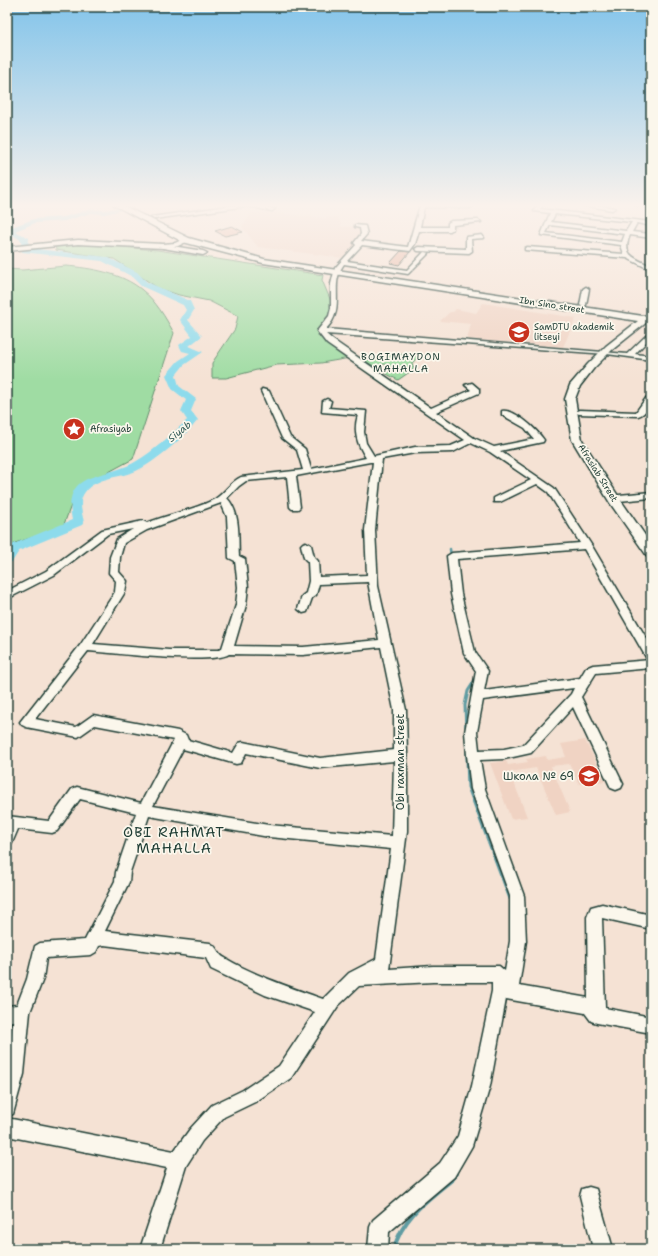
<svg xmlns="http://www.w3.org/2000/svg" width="658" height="1256" font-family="'Shantell Sans',sans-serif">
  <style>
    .built { fill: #f0d3c3 }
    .green { fill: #9fdca3; stroke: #5f8c6c }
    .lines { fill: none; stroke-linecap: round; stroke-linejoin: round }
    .stream-far2 { stroke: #619ca2; stroke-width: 2.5 }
    .stream-far1 { stroke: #619ca2; stroke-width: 3 }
    .stream { stroke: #619ca2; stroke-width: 4 }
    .river { fill: #8ddbec; fill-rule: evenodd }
    .building { fill: #e6b09c; stroke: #1f3d34 }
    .minor-casing { stroke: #1f3d34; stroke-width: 3 }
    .major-casing { stroke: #1f3d34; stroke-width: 3 }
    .minor { fill: #fbf7ec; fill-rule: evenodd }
    .major { fill: #fbf7ec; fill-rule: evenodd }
    .labels { text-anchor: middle; stroke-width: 3.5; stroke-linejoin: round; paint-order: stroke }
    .far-street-label { font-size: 9px; fill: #1f3d34; stroke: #fbf7ec }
    .far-poi-label { font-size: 9px; fill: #1f3d34; stroke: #fbf7ec; text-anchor: start }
    .far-neighbourhood-label { font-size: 10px; letter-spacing: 1px; fill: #1f3d34; stroke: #fbf7ec }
    .far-water-label { font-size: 10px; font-style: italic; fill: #355d59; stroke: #fbf7ec }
    .street-label { font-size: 11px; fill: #1f3d34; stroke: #fbf7ec }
    .poi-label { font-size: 11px; fill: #1f3d34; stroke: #fbf7ec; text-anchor: end }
    .near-neighbourhood-label { font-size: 14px; letter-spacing: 1px; fill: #1f3d34; stroke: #fbf7ec }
  </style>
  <rect width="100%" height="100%" fill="#f5e2d4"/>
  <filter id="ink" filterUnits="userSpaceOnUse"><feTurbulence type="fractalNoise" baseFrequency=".025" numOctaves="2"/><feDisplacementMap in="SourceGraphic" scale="8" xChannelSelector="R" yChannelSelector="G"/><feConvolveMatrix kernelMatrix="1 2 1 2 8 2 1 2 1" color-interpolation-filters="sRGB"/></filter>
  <g filter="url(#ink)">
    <path class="built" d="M253,211L325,218L338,217L342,227L362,226L364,235L343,258L258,247L242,227Z
      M483,303L576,318L563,347L467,339L471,324L440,321L450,312H453L456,309L476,313Z
      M585,740L605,781L579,784L569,764L551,766L570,812L556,815L536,768L510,772L527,817L511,819L490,763L506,761L508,765L528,762L526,759L546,756L547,760L566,757L561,744Z"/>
    <path class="green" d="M83,244L157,250L323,275L322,280L335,311L322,327L318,336L350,358L321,363L276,365L226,378H212V363L235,329L238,316L209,301L179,295L158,288L114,259L56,250L55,246Z
      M66,266C91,268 122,273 142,290C156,301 165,317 174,333L133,459L77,489L63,527L15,543L7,551V269L22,270Z
      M392,354L421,355L412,363L414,369L398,380L385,373L393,369L385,364L375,367L364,360Z"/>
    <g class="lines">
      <path class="stream-far2" d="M450,549L451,557"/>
      <path class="stream-far1" d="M475,680L468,691L465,705L468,787L510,899"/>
      <path class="stream" d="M394,1249C402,1217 429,1199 453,1179L456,1174"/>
      <path class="river" d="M131,205H143L105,214L91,213L65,221L35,223L15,231L29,238L28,248L107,257L137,272L147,282L190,301L194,310L188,320L202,336L189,346L203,352L184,365L176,375L179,386L196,399L191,411L198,420C186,436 154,463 136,471C120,478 96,477 85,492C78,500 82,513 84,522L82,525L19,551L12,562L7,563V550L11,545L72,520C62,469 104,480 135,462C154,451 171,435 187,420L181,411L186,400L172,389L166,375L178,361L190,353L182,351L179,345L192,336L180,320L186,310L183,305L141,286L131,276L102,261L22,252L21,240L7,232L9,228L34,219L64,217L91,209L105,210Z"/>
    </g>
    <path class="building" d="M232,226L243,232L225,236L215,231Z
      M401,251L410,252L399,265L390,263Z"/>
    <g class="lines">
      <g class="minor-casing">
        <path id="minor" d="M235,205H256L275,209L272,211L247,206L154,219L151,217Z
          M420,205L473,206L470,208L424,207L420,227H448V223L451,221L478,220L481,222L453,225V229L450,231H419L415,244L410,251L362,245L347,261L407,270L424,252L429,253L408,274L344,264C328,285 347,309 326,329L627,354L651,331V337L635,354L651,356V360L607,354L326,334L333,340L431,408L471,390L465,385L472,383L479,389V393L436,412L474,438L494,447L534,439L525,428L502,415V411C515,409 537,430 544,440L543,442L500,451L554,488L592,546L651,646V668L596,673L581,697L623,784L621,788L616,790L611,788L573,707L531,753L504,759L480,760L485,789L524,896L526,941L519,986L588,998L587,917L591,907L602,904L651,915V929L602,918L605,1008L651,1017V1033L597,1023L591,1021L585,1013L506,999L490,1086L472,1146L454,1177L389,1232L388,1249H368L370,1227L373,1220L440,1163L458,1136L472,1086L492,991V982H433L359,986L338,1006L291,1078L255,1102L224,1117L202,1141L186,1166L160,1249H140L167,1168L7,1136V1118L174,1151L190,1129L212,1105L243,1090L279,1066L315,1012L265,995L211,969L206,958L104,945L99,946L96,952L91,955L46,958L43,979L30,1012L24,1074L13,1114L7,1117V1069L13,1021L7,1022V1006L17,1005L27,979L35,946L40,943L85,940L115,881L116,872L136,813L80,799L57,831L52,833L18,829L12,843L7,845V816L49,821L72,789L77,787L141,803L174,740L95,725L78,737L26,727L22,725L20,722L81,644L115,592L116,581L109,573L110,557L117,539L133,529L108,534L54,575L7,599V591L46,571L102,530L143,521L147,523C169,514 194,510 215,499C225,493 230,482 241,477L303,470L297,450L282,438L261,391L262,389L269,391L290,437L305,449L311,469L366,458C357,444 353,431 358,415L322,412L323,401L327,399L331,401L329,408L366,411L364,432L366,443L374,456L415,447L451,446L465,440L327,344L317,331L329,316L331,308V284L335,268L356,245L354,243L361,234L360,228L355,227V225L365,226L367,234L361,241L408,247ZM471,443L490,452L531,480L494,498V502H500L537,484L548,492L580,543L452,553L447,556L451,594L464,653L476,671L465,732L467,755L471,789L510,896V941L505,971L499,966H433L389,969L407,831V755L406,710L378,586L375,530L382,459L415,453L453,452ZM370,462H373L365,530L367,575L319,577L318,561L314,557L311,545L306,542L303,543L301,545L304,558L308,562L309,581L306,593L302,596L298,609L303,613L307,612L312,598L316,595L319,584L368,582L379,640L303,647L234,646L246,605L248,587L245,559L239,556C238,537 241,513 227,498L239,486L246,481L287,477L290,507L292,509H298L300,507L296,476ZM221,503L227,517L229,558L235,561L238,587L236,605L222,648L219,650H169L93,644L125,592L127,581L119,572L120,557L124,543L147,530ZM584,549L647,659L650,660L593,665L586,668L580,678L484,691L488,671L475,652L461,594L457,559ZM381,647L394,710V750L320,758L243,742L239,743L233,753L188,740L186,735L178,731L93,715L76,727L35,719L88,651C113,653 212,665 229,654L303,655ZM574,688L571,694L523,745L504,749L479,750L477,732L483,700ZM183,749L236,764L241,763L246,753L320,768L394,761L392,836L269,825L153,806ZM149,816L269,837L391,849L376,959L349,973L323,999C290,987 255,976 225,958C218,955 218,947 210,943L105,931L129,882L130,872Z
          M537,205H543L540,209L651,222V226L637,223L632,232L651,234V238L630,235C621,256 635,258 651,266V270L627,258L525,250V248L527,247L624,254L621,245L541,235L550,213L534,211ZM555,214L632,222L626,231L551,222ZM550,225L625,234L622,242L546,233Z
          M583,205H597L615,208L612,210Z
          M636,205H651V208Z
          M482,235L484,238L471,239L472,251L469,253L418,251L415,249L418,247L466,249V237Z
          M186,238L188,241L178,246L163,248L78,244L7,251V247L78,240L163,244L175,243Z
          M586,287L589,289L586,305L583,307L580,305L583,289Z
          M651,396C651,404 646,414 638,416L579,414L575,412L579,410L636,412L646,398Z
          M651,492V498L619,501L614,498L619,495Z
          M589,1187L596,1189L598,1196L613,1249H593L580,1196L582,1189Z"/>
      </g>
      <g class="major-casing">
        <path id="major" d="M114,205H122L189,238L264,259L643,316L651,314V323L647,322L612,350L594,368L580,386L575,399L582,440L622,502L651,544V557L647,556L610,503L572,440L565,399L570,385L588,364L606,346L638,321L263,263L183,242Z
          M160,244L203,251L207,253L203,255L163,248L159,246Z"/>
      </g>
      <use href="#minor" class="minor"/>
      <use href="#major" class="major"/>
    </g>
  </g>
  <linearGradient id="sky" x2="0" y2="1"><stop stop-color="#83c4ea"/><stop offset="0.54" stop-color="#faf2ec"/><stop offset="1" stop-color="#faf2ec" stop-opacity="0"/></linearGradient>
  <rect width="658" height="381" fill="url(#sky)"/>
  <defs>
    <g id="university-disc" transform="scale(1.15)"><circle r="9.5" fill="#c8321e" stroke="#fbf7ec"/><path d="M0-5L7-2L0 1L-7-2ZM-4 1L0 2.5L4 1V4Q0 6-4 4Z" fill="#fff"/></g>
    <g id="sight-disc" transform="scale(1.15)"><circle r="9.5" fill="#c8321e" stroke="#fbf7ec"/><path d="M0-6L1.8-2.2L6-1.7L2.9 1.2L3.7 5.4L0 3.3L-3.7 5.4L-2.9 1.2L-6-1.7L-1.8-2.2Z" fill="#fff"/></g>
    <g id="school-disc" transform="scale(1.15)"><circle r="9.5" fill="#c8321e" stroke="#fbf7ec"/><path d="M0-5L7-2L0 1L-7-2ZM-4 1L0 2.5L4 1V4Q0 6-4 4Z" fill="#fff"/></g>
  </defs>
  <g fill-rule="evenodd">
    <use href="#university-disc" x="519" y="332"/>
    <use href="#sight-disc" x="74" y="429"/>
    <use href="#school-disc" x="589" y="776"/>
  </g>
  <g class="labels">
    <g class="far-street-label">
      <text transform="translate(552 305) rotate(9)" y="3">Ibn Sino street</text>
      <text transform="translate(598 473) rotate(58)" y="3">Afrasiab Street</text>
    </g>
    <g class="far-poi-label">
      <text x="534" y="330">SamDTU akademik<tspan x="534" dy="10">litseyi</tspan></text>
      <text x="90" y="432">Afrasiyab</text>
    </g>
    <g class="far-neighbourhood-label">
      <text x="401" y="360">BOGIMAYDON<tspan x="401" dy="12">MAHALLA</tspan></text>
    </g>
    <g class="far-water-label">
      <text transform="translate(179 431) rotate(-39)" y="4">Siyab</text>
    </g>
    <g class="street-label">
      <text transform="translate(400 762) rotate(-90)" y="4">Obi raxman street</text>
    </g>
    <g class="poi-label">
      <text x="574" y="780">Школа № 69</text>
    </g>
    <g class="near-neighbourhood-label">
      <text x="174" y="837">OBI RAHMAT<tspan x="174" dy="16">MAHALLA</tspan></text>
    </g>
  </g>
  <rect width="658" height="1256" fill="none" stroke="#fbf7ec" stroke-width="24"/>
  <rect x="12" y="12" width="634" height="1232" fill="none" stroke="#1f3d34" stroke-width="1.5" filter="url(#ink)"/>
</svg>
